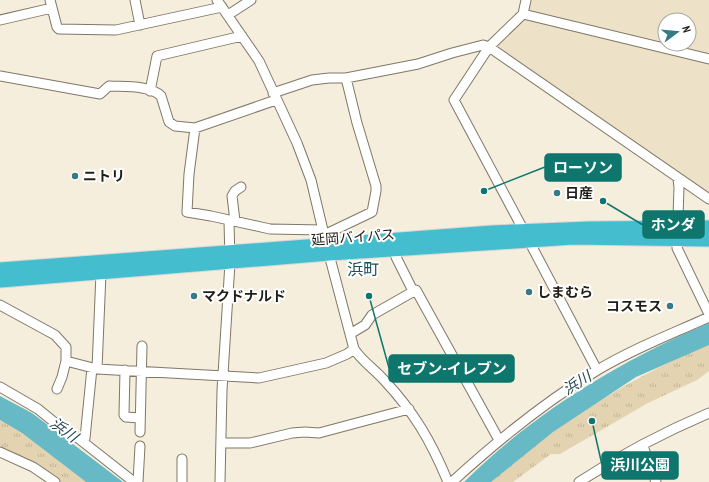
<svg xmlns="http://www.w3.org/2000/svg" width="709" height="482" font-family="'PT Sans Narrow','Noto Sans JP',sans-serif">
  <style>
    .built { fill: #ede1c8; fill-rule: evenodd }
    .park { fill: url(#park-tufts) }
    .water { fill: #68b9c6 }
    .lines { fill: none; stroke-linecap: round; stroke-linejoin: round }
    .minor-casing { stroke: #7f7768; stroke-width: 11 }
    .highway-casing { stroke: #d7d6d5; stroke-width: 15 }
    .minor { stroke: #fff; stroke-width: 9 }
    .highway { stroke: #44bdcf; stroke-width: 13 }
    .poi-dot { fill: #357b86; stroke: #fff; stroke-width: 1.5 }
    .labels { text-anchor: middle; stroke-width: 4; stroke-linejoin: round; paint-order: stroke }
    .poi-label { font-size: 14px; font-weight: bold; fill: #201e17; stroke: #fff; text-anchor: start }
    .street-label { font-size: 14px; fill: #201e17; stroke: #fff }
    .water-label { font-size: 15px; font-style: italic; fill: #22484e; stroke: #fff }
    .quarter-label { font-size: 16px; fill: #165159; stroke: #fff }
    .leader { fill: none; stroke: #0f766e; stroke-width: 1.5 }
    .callout-dot { fill: #0f766e; stroke: #fff; stroke-width: 1.5 }
    .callout { fill: #0f766e; stroke: #0f766e; stroke-width: 1.5 }
    .callout-label { font-size: 15px; text-anchor: middle; font-weight: bold; fill: #fff }
  </style>
  <defs>
    <pattern id="park-tufts" width="24" height="20" patternUnits="userSpaceOnUse"><rect width="24" height="20" fill="#e3d3b0"/><path d="M3 7l-1-3M5 7V3M7 7l1-3M15 17l-1-3M17 17v-4M19 17l1-3" fill="none" stroke="#c2b597"/></pattern>
  </defs>
  <rect width="100%" height="100%" fill="#f6eedc"/>
  <path class="built" d="M529,0H709V48L707,56L526,13ZM665,20H689V44H665Z
    M524,17L709,62V198L494,47Z"/>
  <path class="park" d="M709,344V371L697,380L648,403L560,454H551L513,482H491C501,472 512,463 523,455C579,409 643,373 709,344Z
    M0,420L22,433L86,482H61L48,473L0,448Z"/>
  <path class="water" d="M709,323V345L636,377L553,432L491,482H464C535,412 618,362 709,323Z
    M0,396L32,413L123,482H86L22,433L0,420Z"/>
  <g class="lines">
    <g class="minor-casing">
      <path id="minor" d="M50,0L57,27L59,29L116,30L222,7
        M135,0L140,25
        M217,0L259,61L297,143L311,180L326,243L354,349C362,361 374,369 384,380C414,412 431,441 448,482
        M523,14L709,59
        M228,15L251,0
        M0,20L52,8
        M0,76L100,94L109,86C124,87 150,85 161,96L169,122L175,126L195,128L276,100
        M150,91L157,56L242,36
        M273,93L312,80L329,78H346L418,64L452,53L483,45L489,47L523,14L526,0
        M195,128L189,174L187,212L211,216L270,229L323,230
        M678,179L679,187L677,248L709,314
        M235,221L232,196L235,191L241,187
        M524,231L454,100L489,47L709,199
        M324,235L372,212L376,191V186L357,123L346,78
        M529,241L597,370
        M395,249L396,257L413,291
        M0,305L55,335L66,347V361L97,369L259,378L326,363L347,354L354,349
        M350,334L365,325L372,315L416,290L499,440
        M97,369L101,273
        M125,370L124,415L126,417L140,418
        M0,387L38,409L59,426L64,427L134,482
        M57,389L62,377L66,361
        M140,432L142,346
        M83,441L85,438L92,368
        M221,443H250L292,433L305,432L319,433L409,409
        M643,446L656,482
        M0,452L33,467L55,482
        M138,482L140,446
        M182,482V459
        M220,482L222,390L230,263L229,220
        M452,482C498,440 543,403 596,371C632,349 672,334 709,317
        M579,482C619,456 664,432 709,413"/>
    </g>
    <g class="highway-casing">
      <path id="highway" d="M0,269L492,232L590,228L709,227
        M0,281L329,254L529,241L573,238L709,240"/>
    </g>
    <use href="#minor" class="minor"/>
    <use href="#highway" class="highway"/>
  </g>
  <g class="poi-dot">
    <circle cx="75" cy="176" r="4"/>
    <circle cx="557" cy="193" r="4"/>
    <circle cx="529" cy="292" r="4"/>
    <circle cx="194" cy="296" r="4"/>
    <circle cx="670" cy="306" r="4"/>
  </g>
  <g class="labels">
    <g class="poi-label">
      <text x="83" y="181">ニトリ</text>
      <text x="565" y="198">日産</text>
      <text x="537" y="297">しまむら</text>
      <text x="202" y="301">マクドナルド</text>
      <text x="662" y="311" text-anchor="end">コスモス</text>
    </g>
    <g class="street-label">
      <text transform="translate(353 237) rotate(-4)" y="5">延岡バイパス</text>
    </g>
    <g class="water-label">
      <text transform="translate(577 383) rotate(-32)" y="5">浜川</text>
      <text transform="translate(64 430) rotate(36)" y="5">浜川</text>
    </g>
    <g class="quarter-label">
      <text x="363" y="275">浜町</text>
    </g>
  </g>
  <path class="leader" d="M484 191L545 167M603 201L643 225M369 296L389 368M592 421L602 465"/>
  <g class="callout-dot">
    <circle cx="484" cy="191" r="4"/>
    <circle cx="603" cy="201" r="4"/>
    <circle cx="369" cy="296" r="4"/>
    <circle cx="592" cy="421" r="4"/>
  </g>
  <g class="callout">
    <rect x="545" y="154" width="76" height="27" rx="4"/>
    <rect x="643" y="211" width="61" height="27" rx="4"/>
    <rect x="389" y="355" width="125" height="27" rx="4"/>
    <rect x="602" y="452" width="76" height="27" rx="4"/>
  </g>
  <g class="callout-label">
    <text x="583" y="173">ローソン</text>
    <text x="673" y="230">ホンダ</text>
    <text x="452" y="374">セブン-イレブン</text>
    <text x="640" y="470">浜川公園</text>
  </g>
  <g transform="translate(677 32) rotate(74)"><circle r="19" fill="#ffffff" stroke="#a6a5a2"/>
  <path d="M0-3L7 15L0 10L-7 15Z" fill="#357b86"/>
  <text y="-6" font-size="11" font-weight="bold" text-anchor="middle" fill="#201e17">N</text>
  </g>
</svg>
